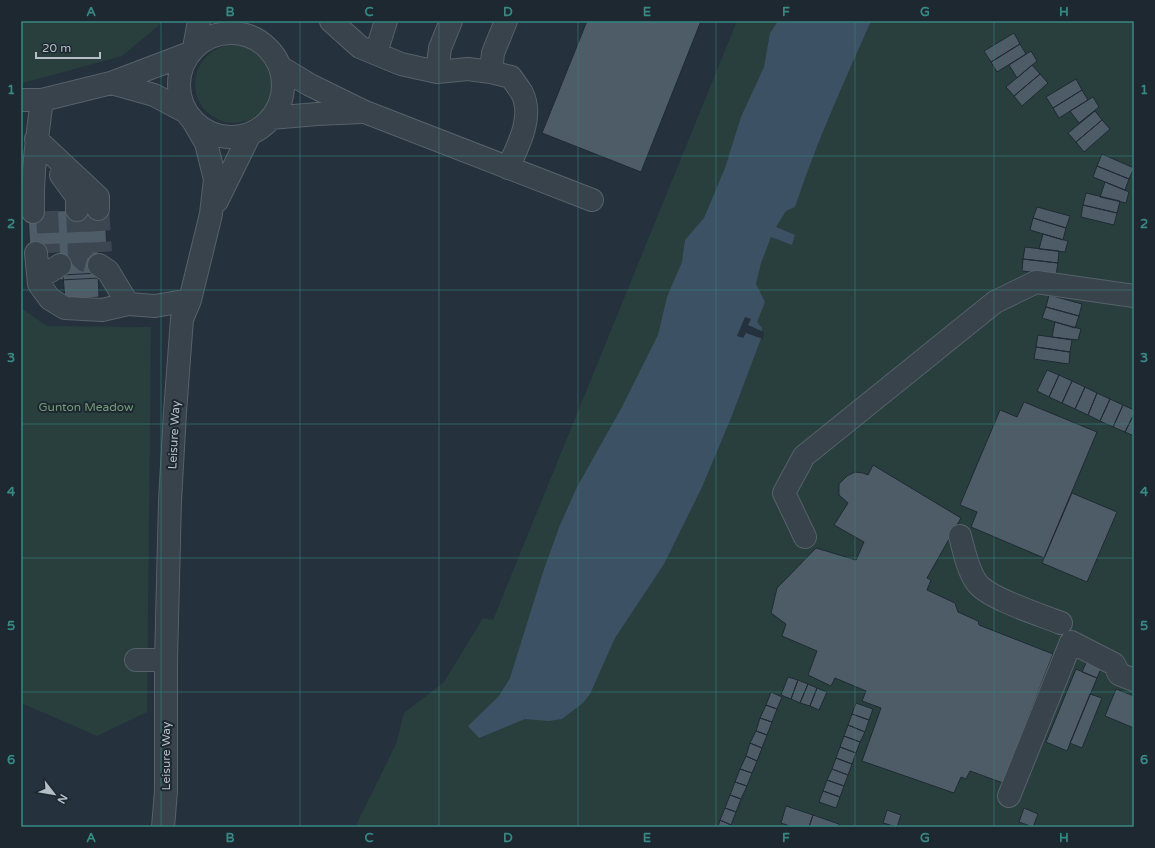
<svg xmlns="http://www.w3.org/2000/svg" width="1155" height="848" font-family="'Varela Round',sans-serif">
  <style>
    .green { fill: #283f3e }
    .water { fill: #3c5164 }
    .pier { fill: #25313c }
    .building { fill: #4e5c67; stroke: #202a33 }
    .lines { fill: none; stroke-linecap: round; stroke-linejoin: round }
    .minor-tunnel { stroke: #3b4651; stroke-width: 22; stroke-dasharray: 22 11; stroke-linecap: butt }
    .minor-casing { stroke: #57616a; stroke-width: 24 }
    .minor { stroke: #39434c; stroke-width: 22 }
    .grid { fill: none; stroke: #388884; stroke-width: 1; stroke-opacity: 0.55 }
    .labels { text-anchor: middle; stroke-width: 4; stroke-linejoin: round; paint-order: stroke }
    .park-label { font-size: 12px; fill: #759b79; stroke: #1e2831 }
    .street-label { font-size: 12px; fill: #b5bec7; stroke: #1e2831 }
    .neatline { fill: none; stroke: #388884; stroke-width: 1.5 }
    .grid-label { font-size: 13px; text-anchor: middle; font-weight: bold; fill: #388884 }
  </style>
  <rect width="100%" height="100%" fill="#25313c"/>
  <path class="green" d="M21,21H164L122,56L23,83L21,136Z
    M737,21H1134V827H357V823L396,744L404,713L444,682L483,618L493,620Z
    M195 84a39 39 0 1 1 78 0a39 39 0 1 1-78 0Z
    M21,308L47,326L151,327L147,712L97,736L21,703Z"/>
  <path class="water" d="M778,21H871C844,82 816,143 795,207L786,211L776,227L795,235L792,245L771,237L761,263L756,284L765,302L757,322L762,328V336L731,418L702,487L664,564L615,638L590,694L583,703L562,719L549,721L525,719L479,738L468,726L499,696L510,678L544,569L560,525L577,487L622,407L658,335L667,297L682,262L685,240L704,218L725,168L741,117L764,67L770,33Z"/>
  <path class="pier" d="M745,317L751,319L748,325L764,332L763,339L746,333L743,338L737,336Z"/>
  <path class="building" d="M587,21H701L641,172L542,133Z
    M1014,33L1020,44L991,62L984,51Z
    M1020,44L1026,54L997,72L991,62Z
    M1031,51L1037,61L1017,78L1009,65Z
    M1032,65L1040,74L1014,96L1006,87Z
    M1040,74L1048,83L1022,106L1014,96Z
    M1076,79L1082,90L1053,108L1046,97Z
    M1082,90L1088,100L1059,118L1053,108Z
    M1093,97L1099,107L1079,123L1070,111Z
    M1095,111L1102,120L1076,142L1068,133Z
    M1102,120L1110,129L1084,152L1076,142Z
    M1102,154L1134,168L1129,179L1097,166Z
    M1097,166L1129,179L1125,190L1093,177Z
    M1105,182L1129,192L1126,203L1100,197Z
    M1086,193L1120,201L1117,213L1083,205Z
    M1083,205L1117,213L1114,225L1081,217Z
    M1037,207L1070,216L1066,228L1033,218Z
    M105,209L107,252H98L100,278L60,280L59,252L30,254L28,212Z
    M1033,218L1066,228L1063,240L1030,230Z
    M1043,234L1068,241L1065,252L1039,249Z
    M1025,247L1059,251L1058,263L1023,259Z
    M1023,259L1058,263L1056,275L1022,271Z
    M98,273L99,297L65,300L63,275Z
    M1049,295L1082,304L1079,316L1046,307Z
    M1046,307L1079,316L1075,328L1042,318Z
    M1055,322L1081,329L1078,340L1052,337Z
    M1038,335L1072,340L1070,352L1036,347Z
    M1036,347L1070,352L1069,364L1034,359Z
    M1047,370L1059,375L1049,397L1037,391Z
    M1059,375L1072,381L1062,403L1049,397Z
    M1072,381L1085,387L1075,409L1062,403Z
    M1085,387L1097,393L1088,415L1075,409Z
    M1097,393L1110,399L1100,421L1088,415Z
    M1110,399L1123,405L1113,427L1100,421Z
    M1024,402L1097,432L1044,558L971,527L977,512L960,505L1000,410L1017,417Z
    M1123,405L1134,410V414L1125,432L1113,427Z
    M1134,414V436L1125,432Z
    M873,465L961,518L927,578L931,580L927,590L955,603L958,612L978,621L979,625L1053,654L1003,783L970,771L966,779L961,777L954,793L862,761L881,708L862,701L866,691L835,678L831,686L808,675L817,651L782,636L786,624L771,613L777,588L816,548L856,560L864,542L834,525L848,503L839,495V484L847,476L855,472L863,473L868,475Z
    M1072,493L1117,512L1087,582L1042,563Z
    M1088,658L1103,664L1097,678L1082,672Z
    M1076,669L1097,678L1067,751L1046,742Z
    M788,677L798,680L791,699L781,695Z
    M798,680L808,684L800,703L791,699Z
    M808,684L817,688L810,706L800,703Z
    M817,688L827,692L819,710L810,706Z
    M1116,689L1134,696V728L1105,716Z
    M771,692L782,697L777,709L766,705Z
    M1090,694L1102,698L1082,748L1070,743Z
    M856,703L873,709L869,720L852,714Z
    M766,705L777,709L772,722L760,718Z
    M852,714L869,720L865,732L848,725Z
    M760,718L772,722L767,735L756,731Z
    M848,725L865,732L860,742L844,736Z
    M756,731L767,735L762,748L750,743Z
    M844,736L860,742L856,753L840,747Z
    M750,743L762,748L757,761L746,756Z
    M840,747L856,753L852,764L836,758Z
    M746,756L757,761L752,773L740,769Z
    M836,758L852,764L848,775L832,769Z
    M740,769L752,773L747,786L735,782Z
    M832,769L848,775L844,786L827,780Z
    M827,780L844,786L840,797L823,791Z
    M735,782L747,786L741,799L730,795Z
    M823,791L840,797L836,808L819,802Z
    M730,795L741,799L736,812L725,808Z
    M786,806L813,815L809,827H793L781,823Z
    M725,808L736,812L731,825L720,820Z
    M1024,808L1038,814L1033,827L1019,822Z
    M887,810L901,815L897,827L883,823Z
    M813,815L839,824L838,827H809Z
    M720,820L731,825V827H718Z"/>
  <g class="lines">
    <path class="minor-tunnel" d="M98,209L101,252
      M77,210L79,255L85,261L99,265
      M47,211L49,253"/>
    <g class="minor-casing">
      <path id="minor" d="M331,21L360,47L401,64L437,72L468,69L491,72L511,77C515,83 519,88 522,93C534,117 518,146 508,168
        M179 85a52 52 0 1 1 104 0a52 52 0 1 1-104 0Z
        M194,48L199,21
        M376,53L386,21
        M280,67L310,85L365,112L592,200
        M437,72L440,48L451,21
        M491,72L493,53L506,21
        M111,83L154,95L186,112
        M21,100H42L111,83L190,53
        M271,118L317,114L362,112
        M36,139L98,197V209
        M61,175L77,197V210
        M217,201L250,134
        M33,212C32,175 37,137 42,100
        M36,253L39,284L50,299L65,308L102,310L128,304L155,306L190,300
        M99,265L108,271L128,304
        M49,272L60,265
        M960,536C964,551 968,571 977,583C989,599 1041,615 1061,623
        M805,537L784,493L804,456L995,302L1036,282L1134,296
        M136,660H166
        M1009,796L1071,642L1114,664L1119,674L1134,680
        M163,827L166,791V660L170,501L175,412L182,319L190,300L211,214L215,179L206,143L192,119"/>
    </g>
    <use href="#minor" class="minor"/>
  </g>
  <path class="grid" d="M161,21V827M300,21V827M439,21V827M578,21V827M716,21V827M855,21V827M994,21V827M21,156H1134M21,290H1134M21,424H1134M21,558H1134M21,692H1134"/>
  <g class="labels">
    <g class="park-label">
      <text x="86" y="411">Gunton Meadow</text>
    </g>
    <g class="street-label">
      <text transform="translate(174 435) rotate(-87)" y="4">Leisure Way</text>
      <text transform="translate(166 756) rotate(-90)" y="4">Leisure Way</text>
    </g>
  </g>
  <rect width="1155" height="848" fill="none" stroke="#1e2831" stroke-width="44"/>
  <g transform="translate(54 794) rotate(121)" stroke="#1e2831" stroke-width="3" paint-order="stroke">
  <path d="M0-3L7 15L0 10L-7 15Z" fill="#b5bec7"/>
  <text y="-6" font-size="11" font-weight="bold" text-anchor="middle" fill="#b5bec7">N</text>
  </g>
  <path d="M36 52v6h64v-6" fill="none" stroke="#b5bec7" stroke-width="2"/>
  <text x="42" y="52" font-size="12" fill="#b5bec7" stroke="#1e2831" stroke-width="3" paint-order="stroke">20 m</text>
  <rect x="22" y="22" width="1111" height="804" class="neatline"/>
  <g class="grid-label">
    <text x="91" y="16">A</text>
    <text x="230" y="16">B</text>
    <text x="369" y="16">C</text>
    <text x="508" y="16">D</text>
    <text x="647" y="16">E</text>
    <text x="786" y="16">F</text>
    <text x="925" y="16">G</text>
    <text x="1064" y="16">H</text>
    <text x="11" y="94">1</text>
    <text x="1144" y="94">1</text>
    <text x="11" y="228">2</text>
    <text x="1144" y="228">2</text>
    <text x="11" y="362">3</text>
    <text x="1144" y="362">3</text>
    <text x="11" y="496">4</text>
    <text x="1144" y="496">4</text>
    <text x="11" y="630">5</text>
    <text x="1144" y="630">5</text>
    <text x="11" y="764">6</text>
    <text x="1144" y="764">6</text>
    <text x="91" y="842">A</text>
    <text x="230" y="842">B</text>
    <text x="369" y="842">C</text>
    <text x="508" y="842">D</text>
    <text x="647" y="842">E</text>
    <text x="786" y="842">F</text>
    <text x="925" y="842">G</text>
    <text x="1064" y="842">H</text>
  </g>
</svg>
